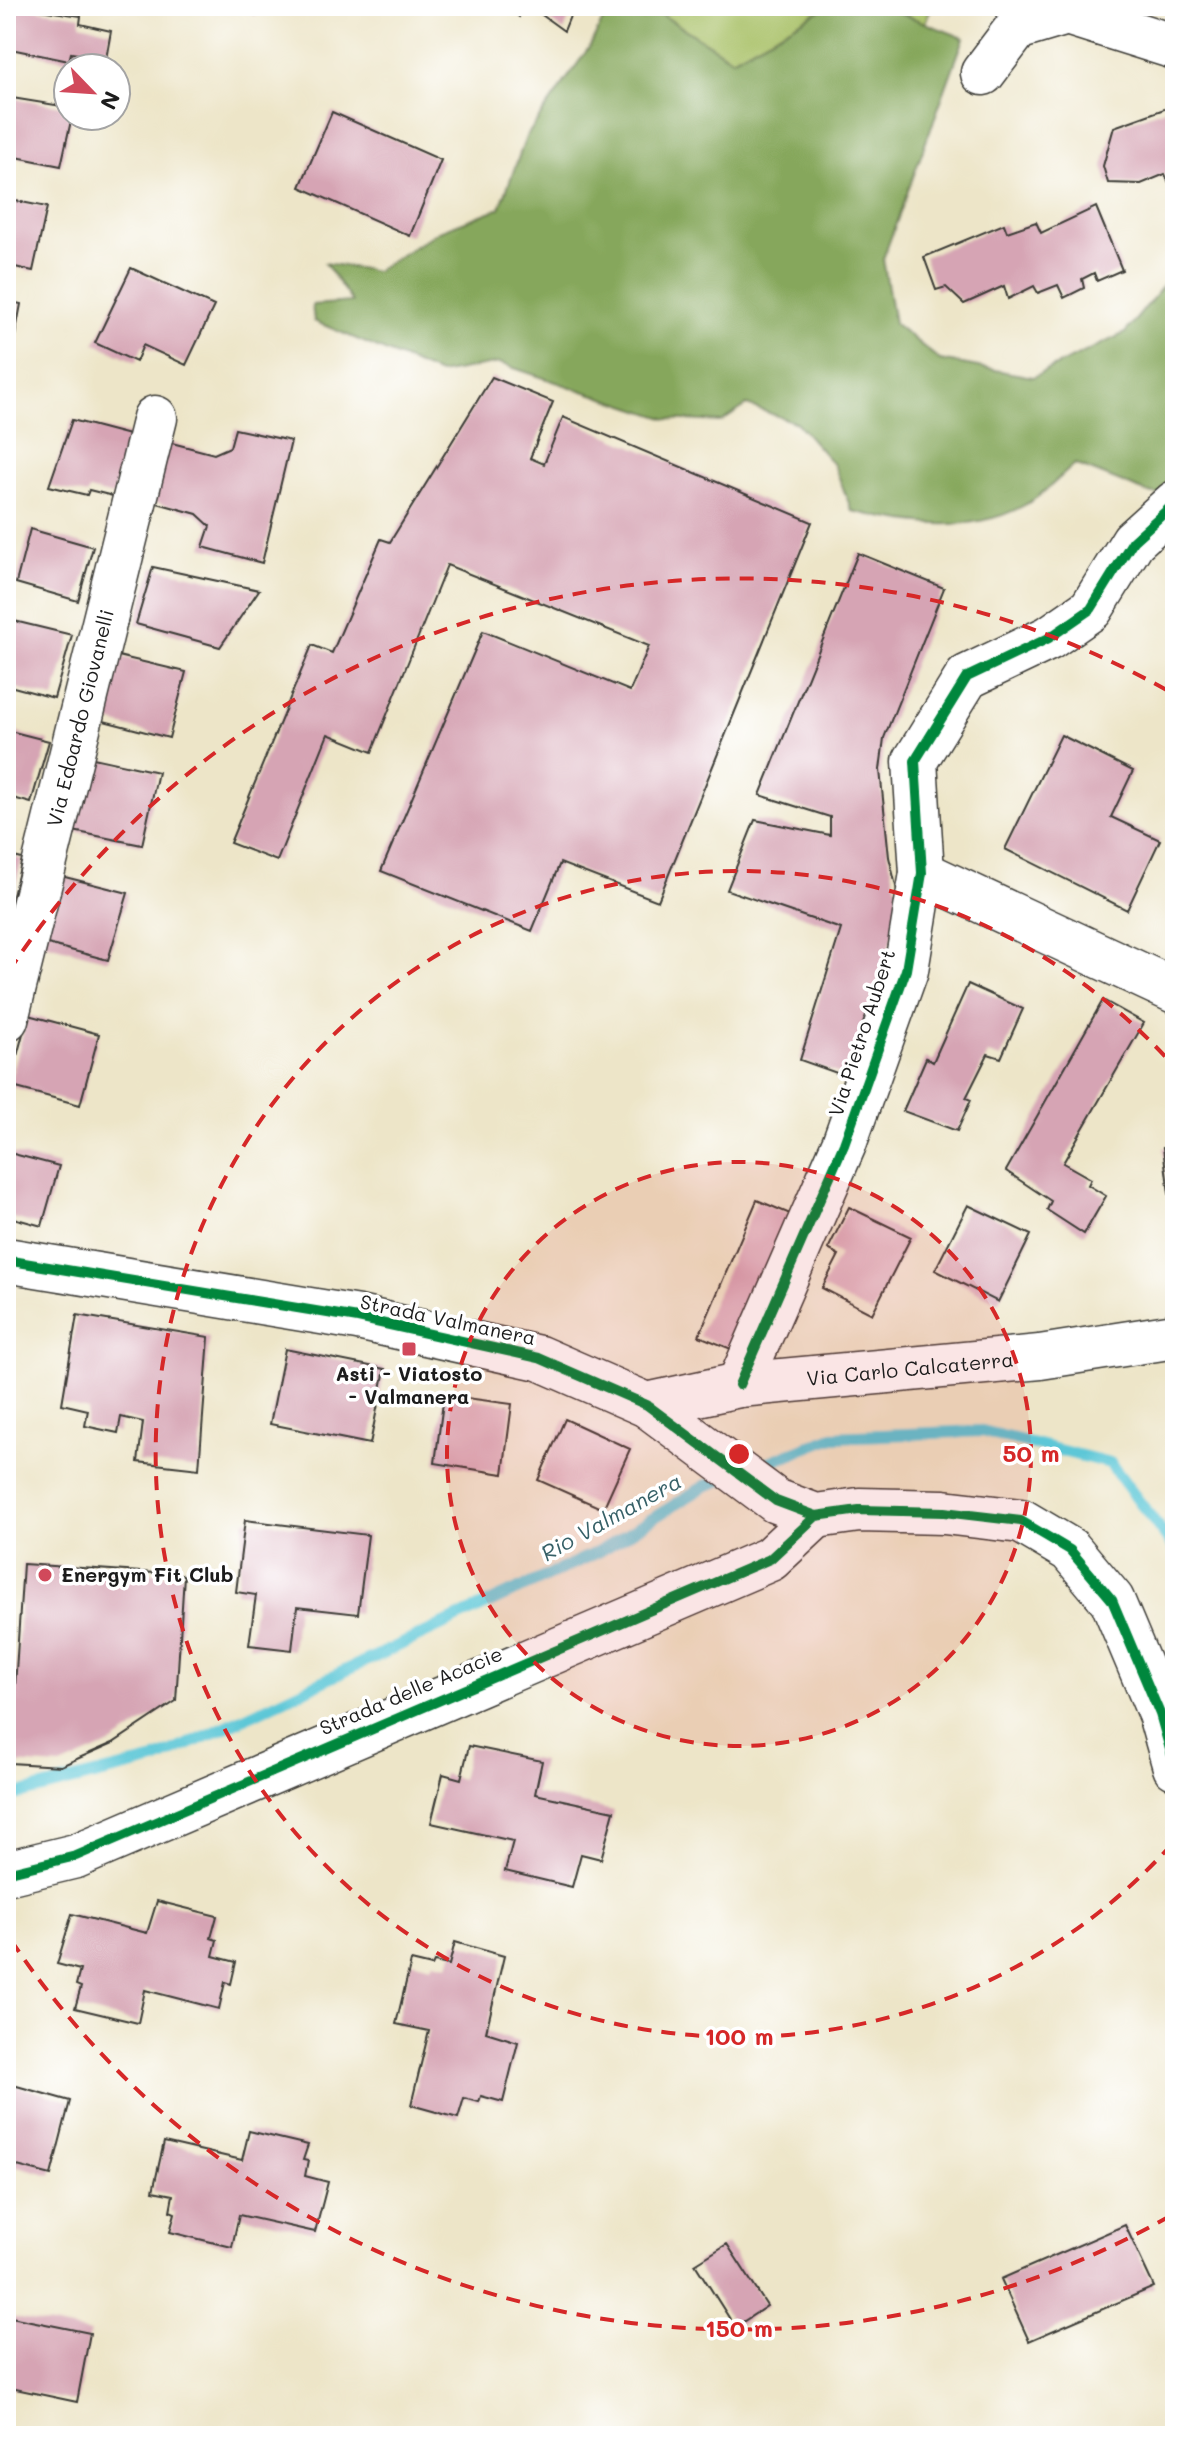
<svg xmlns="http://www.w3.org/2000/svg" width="1181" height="2442" font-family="Mali,sans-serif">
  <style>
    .green { fill: #a9c167; stroke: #626e42; stroke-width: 2 }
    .forest { fill: #86a75c; stroke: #51623c; stroke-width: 2 }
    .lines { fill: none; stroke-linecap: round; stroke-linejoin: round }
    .stream { stroke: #5dc7d7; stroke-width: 12 }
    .building { fill: #d6a4b4 }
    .street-casing { stroke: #3b3a36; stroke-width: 47 }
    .street { stroke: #fff; stroke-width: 44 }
    .cycleway-casing { stroke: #fff; stroke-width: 15 }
    .cycleway { stroke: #00873e; stroke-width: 10 }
    .ring { fill: none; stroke: #d62828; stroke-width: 4; stroke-dasharray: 14 10 }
    .poi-dot { fill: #d1495b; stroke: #fff; stroke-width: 3 }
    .labels { text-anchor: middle; stroke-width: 7; stroke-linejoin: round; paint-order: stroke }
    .street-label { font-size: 20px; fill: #1c1c1c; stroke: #fff }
    .poi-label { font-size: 20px; font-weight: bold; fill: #1c1c1c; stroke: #fff }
    .water-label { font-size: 22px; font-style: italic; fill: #366067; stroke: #fff }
    .centre { fill: #d62828; stroke: #fff; stroke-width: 4 }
    .ring-label { font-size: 24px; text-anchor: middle; font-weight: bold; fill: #d62828; stroke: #fff; stroke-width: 7; stroke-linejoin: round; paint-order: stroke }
  </style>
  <rect width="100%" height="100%" fill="#fff"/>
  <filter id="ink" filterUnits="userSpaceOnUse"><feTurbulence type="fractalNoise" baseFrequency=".0125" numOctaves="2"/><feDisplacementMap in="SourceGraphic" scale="16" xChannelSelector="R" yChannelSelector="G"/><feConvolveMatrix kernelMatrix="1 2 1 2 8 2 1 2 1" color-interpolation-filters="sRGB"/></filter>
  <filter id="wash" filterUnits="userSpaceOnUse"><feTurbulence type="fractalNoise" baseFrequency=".006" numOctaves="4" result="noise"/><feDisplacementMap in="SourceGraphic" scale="32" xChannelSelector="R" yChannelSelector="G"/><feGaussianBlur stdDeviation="1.8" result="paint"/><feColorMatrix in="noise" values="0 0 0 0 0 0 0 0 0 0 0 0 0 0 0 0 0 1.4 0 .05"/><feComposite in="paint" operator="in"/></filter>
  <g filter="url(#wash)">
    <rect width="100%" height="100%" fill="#ede5c8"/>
    <path class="green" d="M648,6H828L732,59Z
      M882,6H932L925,23Z"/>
    <path class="forest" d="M610,6H648L732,59L828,6H882L964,38L883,259L894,323L940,360L1033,377L1125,333L1166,282L1175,285V497L1148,493L1075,464C1062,475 1048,490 1033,500C978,536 912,525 852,511L834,465L797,423L747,405L721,422L667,419L499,363L439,374L314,321L312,305L352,302L325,263L376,271L439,231L500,208L526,137L590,46Z"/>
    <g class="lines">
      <path class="stream" d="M751,1469L833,1437L982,1431L1110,1463L1175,1549
        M6,1797L155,1760L600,1551L705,1486L730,1477"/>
    </g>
    <g id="blocks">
      <path class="building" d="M13,6L81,16L80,24L111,31L106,59L71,53L69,61L6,48Z
        M233,6H260L255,16Z
        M506,6H524L519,17Z
        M537,6H574L564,31L535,10Z
        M6,97L68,107V116H72L61,166L6,155Z
        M1167,108L1169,113L1175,111V181L1169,183L1165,174L1141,184L1108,183L1103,166L1114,127Z
        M332,112L441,160L410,236L300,187Z
        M6,199L47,207L33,271L6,265Z
        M1096,207L1122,270L1097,281L1094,273L1082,279L1084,288L1064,298L1058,285L1038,293L1034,286L1008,299L1004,286L964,304L946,287L936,290L924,257L1004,224L1007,232L1036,222L1041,233Z
        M131,268L214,306L186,365L143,345L136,362L95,343Z
        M6,301L21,304L9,368H6Z
        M492,377L553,402L530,458L544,464L563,417L812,522L658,901L560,863L532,931L381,871L483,631L630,691L649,646L447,565L372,752L328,734L277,861L230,843L312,645L332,653L381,539L390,542Z
        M72,420L129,435L113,496L89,490L87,495L49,486Z
        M235,429L291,441L262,563L203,547L210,526L197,514L150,501L168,442L214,454L230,447Z
        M30,529L93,547L78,601L16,583Z
        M858,553L944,588L884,738L880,770L889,857L901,907L848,1077L800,1060L841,929L727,890L755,820L830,835V817L760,795Z
        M153,567L259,590L220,647L136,624Z
        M6,619L72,635L54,698L6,685Z
        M118,656L186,672L169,738L100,720Z
        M6,730L49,741L31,803L6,796Z
        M1061,735L1133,771L1111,817L1160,840L1127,910L1005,849Z
        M84,756L158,772L142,845L68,830Z
        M6,855L22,859L7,920H6Z
        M57,875L128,893L108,960L40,942Z
        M968,984L1023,1009L1001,1058L988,1054L966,1098L971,1100L957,1131L903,1111L926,1058L933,1062Z
        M1103,1000L1144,1023L1063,1163L1091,1179L1088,1185L1106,1196L1084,1234L1047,1210L1051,1201L1006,1171Z
        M28,1015L99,1034L80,1105L9,1086Z
        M1175,1147V1224H1173L1163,1148Z
        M6,1152L59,1166L42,1226L6,1216Z
        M757,1200L795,1216L736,1351L699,1336Z
        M968,1205L1031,1235L998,1302L935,1270Z
        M849,1207L911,1237L872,1314L822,1288L839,1255L828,1249Z
        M77,1315L209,1337L199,1469L138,1462L143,1422L121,1417L118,1433L85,1426L88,1410L62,1404Z
        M285,1349L385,1369L370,1444L270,1424Z
        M444,1395L512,1404L503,1474L435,1463Z
        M565,1419L630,1449L603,1509L538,1480Z
        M245,1520L368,1535L358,1614L297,1607L292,1650L249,1645L256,1595L236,1592Z
        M23,1564L184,1575L176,1701L113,1743L61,1766L10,1763Z
        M469,1746L542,1761L535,1794L614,1811L601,1859L581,1854L572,1887L505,1871L513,1841L431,1823L443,1774L461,1779Z
        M157,1901L217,1916L211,1938L217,1940L213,1956L236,1962L231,1984L225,1982L219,2009L145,1990L138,2023L75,2008L81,1987L76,1985L80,1970L57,1964L72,1914L147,1933Z
        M455,1942L504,1956L486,2032L518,2042L503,2102L481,2096L479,2102L464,2098L458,2118L411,2105L429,2031L396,2024L411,1961L432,1966L434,1962L449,1965Z
        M6,2083L70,2101L51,2175L6,2163Z
        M249,2131L308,2145L303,2160L308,2161L305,2176L328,2182L315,2232L239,2215L232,2247L170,2232L175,2213L170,2211L173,2195L153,2191L164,2142L242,2160Z
        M1125,2225L1154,2287L1029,2341L1001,2279Z
        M727,2244L767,2306L735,2327L695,2264Z
        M6,2316L90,2333L77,2402L6,2387Z"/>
    </g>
  </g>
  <g filter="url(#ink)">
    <use href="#blocks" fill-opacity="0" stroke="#3b3a36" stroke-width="2"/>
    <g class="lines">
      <g class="street-casing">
        <g id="street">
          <path d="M983,73L1017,28L1067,13L1175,47"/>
          <path d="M922,873L1175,991"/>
          <path id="s1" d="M6,1019L155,418"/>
          <path d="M6,1260L358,1318L539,1358L647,1405L776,1501L816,1516L859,1510L944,1512L1021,1521L1070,1550L1112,1600L1160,1714L1175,1767"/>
          <path d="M739,1385L844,1144L906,970L922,873L915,761L967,677L1049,638L1091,609L1133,541L1175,503"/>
          <path id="s2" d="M647,1405L739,1385L1040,1357L1175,1336"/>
          <path d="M6,1873L76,1856L770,1559L816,1516"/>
        </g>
      </g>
      <use href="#street" class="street"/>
      <g class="cycleway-casing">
        <path id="cycleway" d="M6,1260L358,1318L539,1358L647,1405L776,1501L816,1516L859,1510L944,1512L1021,1521L1070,1550L1112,1600L1160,1714L1175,1767
          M739,1385L844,1144L906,970L922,873L915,761L967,677L1049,638L1091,609L1133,541L1175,503
          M6,1873L76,1856L770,1559L816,1516"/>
      </g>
      <use href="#cycleway" class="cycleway"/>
    </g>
  </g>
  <circle cx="739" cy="1454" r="292" fill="#d62828" fill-opacity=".12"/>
  <g class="ring">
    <circle cx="739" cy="1454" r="292"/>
    <path d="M1172 1844A583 583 0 1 1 1172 1064"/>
    <path d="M1170 2216A875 875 0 0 1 9 1937M9 971A875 875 0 0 1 1170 692"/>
  </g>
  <g class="poi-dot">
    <rect x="401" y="1341" width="16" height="16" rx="4"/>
    <circle cx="45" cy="1575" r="8"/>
  </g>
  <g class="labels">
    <g class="street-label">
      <text dy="7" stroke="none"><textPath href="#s1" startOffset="310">Via Edoardo Giovanelli</textPath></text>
      <text transform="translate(862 1033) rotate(-72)" y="7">Via Pietro Aubert</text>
      <text transform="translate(448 1320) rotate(12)" y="7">Strada Valmanera</text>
      <text dy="7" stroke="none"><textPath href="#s2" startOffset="266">Via Carlo Calcaterra</textPath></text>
      <text transform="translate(411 1691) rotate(-23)" y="7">Strada delle Acacie</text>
    </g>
    <g class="poi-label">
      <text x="409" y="1381">Asti - Viatosto<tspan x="409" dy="23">- Valmanera</tspan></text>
      <text x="61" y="1582" text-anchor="start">Energym Fit Club</text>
    </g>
    <g class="water-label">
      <text transform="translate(611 1517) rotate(-29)" y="8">Rio Valmanera</text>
    </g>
  </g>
  <circle cx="739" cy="1454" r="12" class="centre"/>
  <g class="ring-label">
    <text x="1031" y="1462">50 m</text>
    <text x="739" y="2045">100 m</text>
    <text x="739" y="2337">150 m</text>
  </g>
  <rect width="1181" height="2442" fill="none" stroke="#fff" stroke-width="32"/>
  <g transform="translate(92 92) rotate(115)"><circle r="38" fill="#ffffff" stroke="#a4a4a4" stroke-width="2"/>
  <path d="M0-6L14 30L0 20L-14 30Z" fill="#d1495b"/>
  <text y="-12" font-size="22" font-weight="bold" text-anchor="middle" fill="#1c1c1c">N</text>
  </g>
</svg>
